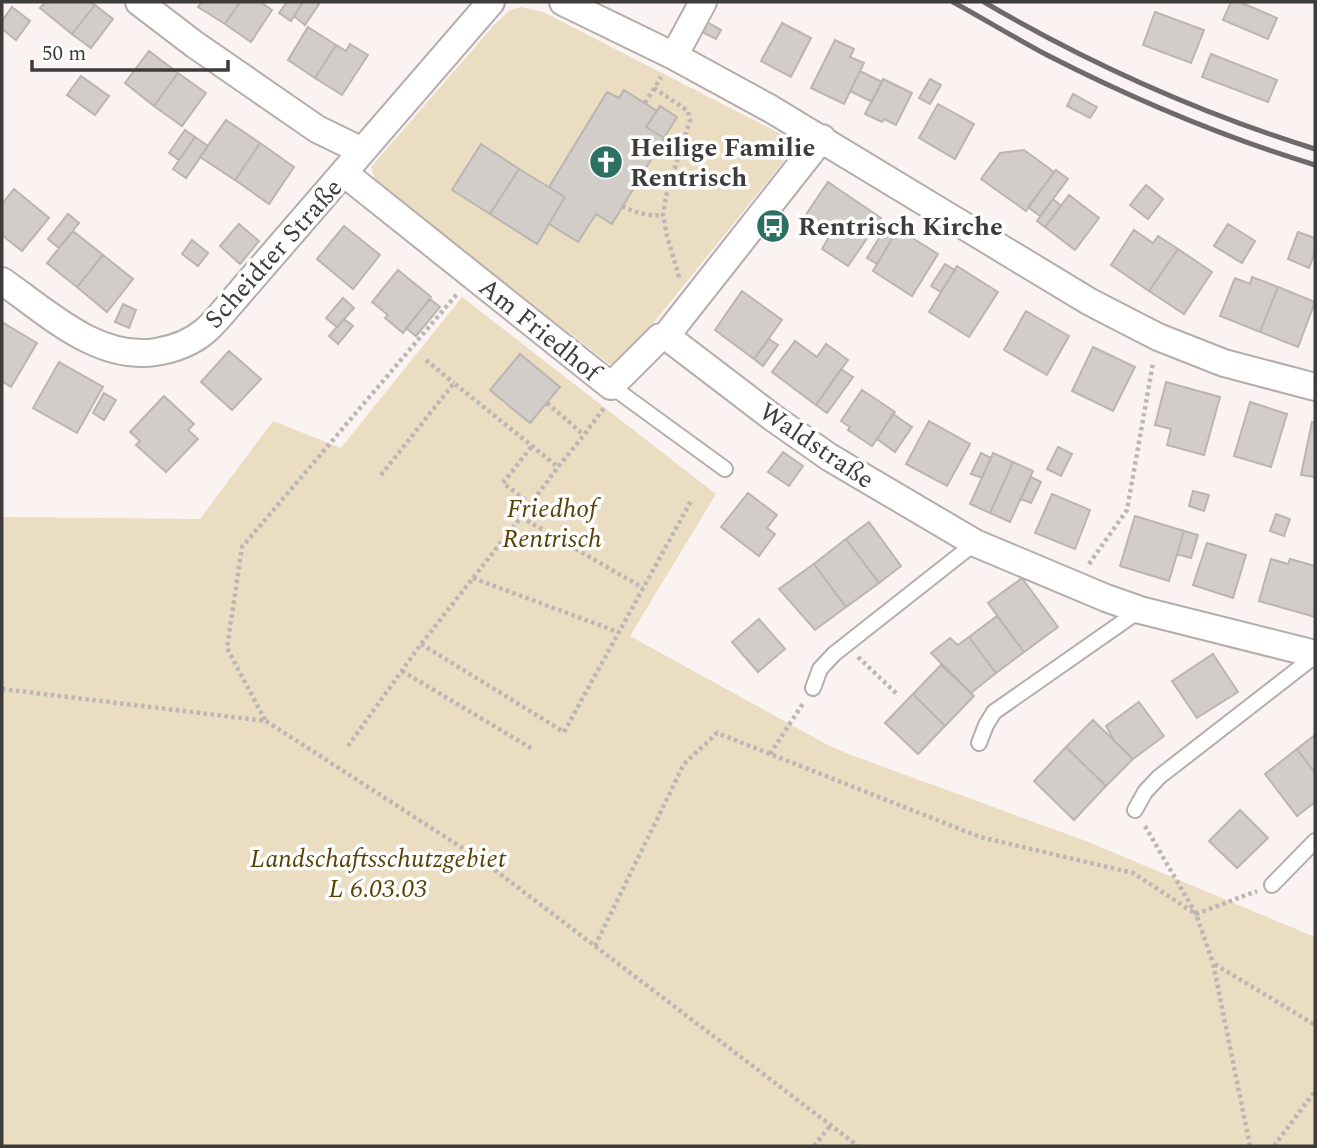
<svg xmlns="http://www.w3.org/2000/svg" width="1317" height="1148" font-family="Spectral,serif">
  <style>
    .green { fill: #ebddc2 }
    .building { fill: #d3cdc9; stroke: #bbb5b1; stroke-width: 2 }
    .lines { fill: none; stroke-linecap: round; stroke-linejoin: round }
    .service-casing { stroke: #b4adac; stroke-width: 18 }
    .minor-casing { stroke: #b4adac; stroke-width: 30 }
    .path { stroke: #bcb6b5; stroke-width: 4.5; stroke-dasharray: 3.5 3.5; stroke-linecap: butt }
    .service { stroke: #fff; stroke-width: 14 }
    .minor { stroke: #fff; stroke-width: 26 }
    .rail { stroke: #6e6a6a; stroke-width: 5 }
    .labels { text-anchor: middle; stroke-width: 7; stroke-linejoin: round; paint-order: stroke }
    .poi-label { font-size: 26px; font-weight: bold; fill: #3e3b3b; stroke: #fff; text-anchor: start }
    .street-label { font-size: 26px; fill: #3e3b3b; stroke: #fff }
    .park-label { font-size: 26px; font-style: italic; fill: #594206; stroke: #fff }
  </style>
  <rect width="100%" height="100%" fill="#fbf3f2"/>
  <path class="green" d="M521,7L543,12L785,136L788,147L784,161L622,362L609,364L376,182L371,167L495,24L510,10Z
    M462,297L716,494L630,636L826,744L851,755L1086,841L1315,937V1146H2V517L200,519L273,421L341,448Z"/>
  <path class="building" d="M45,2H91L95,5L72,34L40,8Z
    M202,2H240L225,24L198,7Z
    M240,2H260L272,10L251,42L225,24Z
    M287,2H303L291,21L279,13Z
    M303,2H316L319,4L305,25L294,16Z
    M1231,2H1240L1277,18L1268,39L1223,20Z
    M95,5L113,19L91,48L72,34Z
    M12,7L30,21L16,40L2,29V21Z
    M1155,12L1204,30L1191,63L1143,45Z
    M707,22L721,30L716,39L702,32Z
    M782,23L811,38L791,77L761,61Z
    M308,27L336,45L315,78L288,60Z
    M835,40L854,49L850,57L864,63L844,104L811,88Z
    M350,44L368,55L342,95L315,78L336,45L346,51Z
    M149,51L178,73L154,106L125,83Z
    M1211,54L1277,80L1268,102L1202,77Z
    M860,71L882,82L872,102L850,91Z
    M178,73L206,93L182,126L154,106Z
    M81,76L109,96L95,115L67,95Z
    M883,79L912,93L896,125L884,119L882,122L865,114Z
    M930,79L941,85L930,104L919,98Z
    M624,90L657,111L646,127L664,138L612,224L596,214L578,242L549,224L565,197L549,187L607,92L619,98Z
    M1073,94L1097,107L1090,118L1067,106Z
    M938,104L974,124L955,159L919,138Z
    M660,106L677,117L664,138L646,127Z
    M226,120L260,143L235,180L200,157Z
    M185,130L195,137L179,160L169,153Z
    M195,137L208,146L186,178L173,169Z
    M260,143L294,167L269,204L235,180Z
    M481,144L519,169L490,214L452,190Z
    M1024,150L1054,172L1026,211L981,179L1000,153Z
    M519,169L565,197L537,244L490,214Z
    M1056,170L1068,179L1040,216L1028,207Z
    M828,182L881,218L848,266L822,249L829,237L803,219Z
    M1146,185L1163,199L1148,219L1130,205Z
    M14,189L49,218L22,251L2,235V204Z
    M1069,195L1099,218L1075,250L1045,227Z
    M1053,199L1061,206L1045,227L1037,221Z
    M68,214L79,223L59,248L48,239Z
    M888,223L898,229L877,264L867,258Z
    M239,224L259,241L240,264L220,246Z
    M1228,224L1255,241L1242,263L1214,246Z
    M344,226L380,255L353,289L317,259Z
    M898,229L938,254L912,296L873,271Z
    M1134,230L1153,243L1158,236L1178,249L1149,291L1111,265Z
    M73,231L103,255L77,287L47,263Z
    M1298,232L1315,238V252L1309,268L1288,259Z
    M192,240L208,253L198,266L182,254Z
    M1178,249L1212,272L1184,314L1149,291Z
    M103,255L133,279L107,312L77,287Z
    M945,264L955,270L941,292L931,286Z
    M957,266L998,292L969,337L929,312Z
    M398,270L431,297L403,333L385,318L388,315L372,302Z
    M1252,277L1278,287L1260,332L1220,316L1235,278L1250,284Z
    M1278,287L1315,302L1298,347L1260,332Z
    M742,291L782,320L754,359L715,330Z
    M343,298L354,308L337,327L326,318Z
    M430,299L440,307L416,336L406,328Z
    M123,304L136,310L129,328L115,322Z
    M1026,311L1069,336L1047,375L1004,350Z
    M344,319L353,326L338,344L329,336Z
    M2,322L37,343L11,387L2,381Z
    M769,339L778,345L763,366L754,359Z
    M795,341L817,357L826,344L848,360L816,405L772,372Z
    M1093,347L1135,367L1113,411L1072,391Z
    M229,351L261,379L232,410L201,382Z
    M520,354L560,387L530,423L490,390Z
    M59,362L103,387L77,433L33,408Z
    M841,369L853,377L827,413L816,405Z
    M1166,382L1220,397L1204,455L1167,445L1171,429L1155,425Z
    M862,390L895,412L872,446L848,430L850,427L841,421Z
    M104,393L116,400L104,420L93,413Z
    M164,396L194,424L188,430L198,439L166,472L136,445L140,441L130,432Z
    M1250,402L1287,414L1271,467L1234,456Z
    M893,414L912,427L895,452L877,439Z
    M929,421L970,444L947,486L906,464Z
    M1312,422L1315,423V477L1301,475Z
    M1058,447L1072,454L1061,476L1047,469Z
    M783,452L803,466L789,486L768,472Z
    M981,453L991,458L982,478L971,474Z
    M993,453L1013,462L990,513L970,504Z
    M1013,462L1033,471L1010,522L990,513Z
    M1031,477L1041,482L1031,503L1021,499Z
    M1193,491L1209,495L1204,511L1189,506Z
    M748,493L777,515L767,528L775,534L759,556L721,527Z
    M1052,494L1090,510L1075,549L1035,533Z
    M1276,514L1290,519L1284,536L1270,531Z
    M1135,516L1184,531L1169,581L1120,566Z
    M869,522L901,566L879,583L846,539Z
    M1184,531L1198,535L1191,558L1177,554Z
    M846,539L879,583L846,607L814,564Z
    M1207,543L1246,555L1233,598L1193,585Z
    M1271,559L1288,564L1290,559L1315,566V617L1259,601Z
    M814,564L846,607L815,630L779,589Z
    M1022,578L1058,627L1024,652L988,603Z
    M997,616L1024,652L996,673L969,637Z
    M759,619L785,649L758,672L732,642Z
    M969,637L996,673L971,693L931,653L950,638L958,645Z
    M1213,654L1238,692L1197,718L1172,681Z
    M941,665L974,696L945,726L913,694Z
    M913,694L945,726L918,754L885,723Z
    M1139,702L1164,736L1133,759L1115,742L1106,726Z
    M1093,720L1133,759L1106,786L1066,747Z
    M1315,735V773L1297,749Z
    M1066,747L1106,786L1074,820L1034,781Z
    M1297,749L1315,773V802L1297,816L1265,774Z
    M1240,810L1268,838L1237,868L1209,841Z"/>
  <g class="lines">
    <g class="service-casing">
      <path id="service" d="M611,386L725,469
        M813,688L820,669L834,654L975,543
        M979,743L986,725L994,712L1140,610
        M1135,810L1145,792L1159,777L1315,656
        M1272,885L1315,841"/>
    </g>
    <g class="minor-casing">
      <path id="minor" d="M139,2L194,44L317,129L362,151
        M563,2L674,56L771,109L1090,302L1158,337L1224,363L1315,387
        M674,56L703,2
        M344,173L611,386L660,337L666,336L822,138
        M2,281C47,312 97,361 156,352C174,349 191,343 205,331C212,325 218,318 224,311L491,2
        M666,336L772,417L829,457L975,543L1106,598L1140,610L1315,654"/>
    </g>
    <path class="path" d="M654,88L688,111L690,120L666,196L663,215L667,236L680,280
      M645,103L661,77
      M622,206C636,213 647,216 663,215
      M426,360L454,383
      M547,403L584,435
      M381,475L454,383L558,467
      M531,504L503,483L532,446
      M521,517L643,588
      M1089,564L1127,510L1153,363
      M473,578L618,632
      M421,644L564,732L691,501
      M858,657L898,695
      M402,671L534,750
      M2,689L266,721L487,864L858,1146
      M265,720L227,648L242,547L457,294
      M348,746L421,644L521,517L558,467L584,435L604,408
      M770,754L804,702
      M1145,826L1196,914L1213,963
      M595,946L684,764L717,733L980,837L1133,873L1196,914L1257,891
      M814,1146L830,1126
      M1250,1146L1213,963L1315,1025
      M1274,1146L1315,1091"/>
    <use href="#service" class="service"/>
    <use href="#minor" class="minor"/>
    <path class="rail" d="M953,2C984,19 1015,38 1047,55C1133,99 1223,137 1315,165
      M984,2C1088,63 1200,113 1315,149"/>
  </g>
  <defs>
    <g id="church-disc" transform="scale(1.75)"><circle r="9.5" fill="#2b7063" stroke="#fff"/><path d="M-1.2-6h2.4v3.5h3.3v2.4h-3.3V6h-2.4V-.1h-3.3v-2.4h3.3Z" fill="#fff"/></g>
    <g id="bus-disc" transform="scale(1.75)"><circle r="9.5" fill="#2b7063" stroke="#fff"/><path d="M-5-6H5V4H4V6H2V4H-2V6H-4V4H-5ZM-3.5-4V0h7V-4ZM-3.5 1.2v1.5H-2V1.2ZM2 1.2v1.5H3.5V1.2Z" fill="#fff"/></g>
  </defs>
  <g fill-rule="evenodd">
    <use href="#church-disc" x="606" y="162"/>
    <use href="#bus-disc" x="773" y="226"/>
  </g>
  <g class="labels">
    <g class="poi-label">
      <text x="630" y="156">Heilige Familie<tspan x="630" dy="30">Rentrisch</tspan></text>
      <text x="798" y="235">Rentrisch Kirche</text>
    </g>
    <g class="street-label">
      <text transform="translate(273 253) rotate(-48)" y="9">Scheidter Straße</text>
      <text transform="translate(540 329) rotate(39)" y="9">Am Friedhof</text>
      <text transform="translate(817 445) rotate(34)" y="9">Waldstraße</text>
    </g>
    <g class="park-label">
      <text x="552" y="517">Friedhof<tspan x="552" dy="30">Rentrisch</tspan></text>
      <text x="378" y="867">Landschaftsschutzgebiet<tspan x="378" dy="30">L 6.03.03</tspan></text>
    </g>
  </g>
  <rect width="1317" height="1148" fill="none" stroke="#3e3b3b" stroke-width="7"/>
  <path d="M32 60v10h196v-10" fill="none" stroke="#3e3b3b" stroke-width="3.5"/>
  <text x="42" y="60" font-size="21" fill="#3e3b3b" stroke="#ffffff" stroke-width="5" paint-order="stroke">50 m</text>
</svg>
